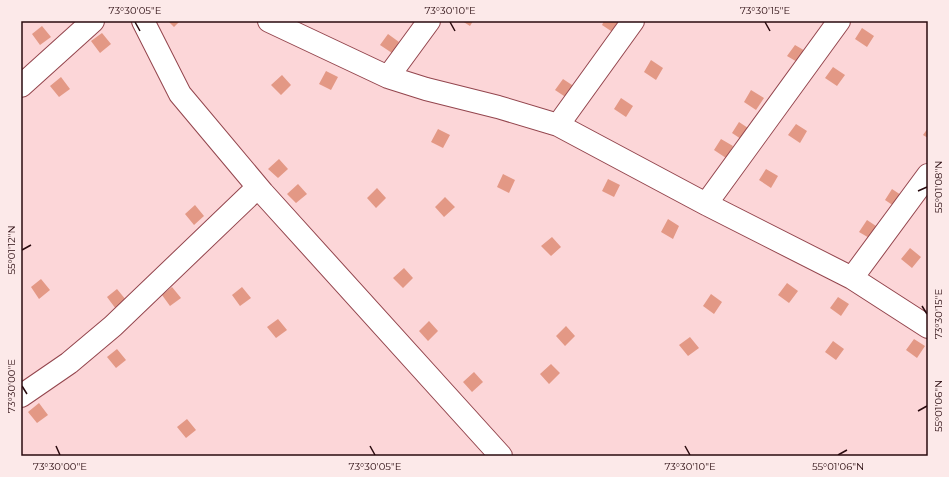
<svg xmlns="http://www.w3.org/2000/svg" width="949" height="477" font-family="Montserrat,sans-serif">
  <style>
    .building { fill: #e39885 }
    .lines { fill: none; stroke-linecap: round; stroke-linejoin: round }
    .minor-casing { stroke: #93454d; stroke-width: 24 }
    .minor { stroke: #fff; stroke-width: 22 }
    .ticks { fill: none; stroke: #290a0e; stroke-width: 1.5 }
    .neatline { fill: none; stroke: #290a0e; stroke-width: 1.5 }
    .ticks-label { font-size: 10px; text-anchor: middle; fill: #290a0e }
  </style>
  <rect width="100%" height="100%" fill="#fcd6d8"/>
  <path class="building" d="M168,21H180L174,27Z
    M462,21H473L470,26Z
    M604,21H621L614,33L602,25Z
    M42,26L51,37L40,45L32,34Z
    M862,28L874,36L867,47L855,39Z
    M102,33L111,44L100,53L91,41Z
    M388,34L399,42L392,53L380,45Z
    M795,45L807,52L799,63L787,56Z
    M651,60L663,68L656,80L644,72Z
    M833,67L845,75L837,86L825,78Z
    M326,71L338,77L331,90L319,84Z
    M282,75L291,85L281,95L271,85Z
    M61,77L70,89L59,97L50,86Z
    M563,79L575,87L567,98L555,90Z
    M751,90L764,98L756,110L744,102Z
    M621,98L633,106L626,117L614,109Z
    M739,122L751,130L744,141L732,133Z
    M796,124L807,131L800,143L788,135Z
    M928,128V138L923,135Z
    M438,129L450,135L443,148L431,142Z
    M721,139L733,146L726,158L714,150Z
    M279,159L288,169L278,178L268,169Z
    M766,169L778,176L771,188L759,180Z
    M503,174L515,180L509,193L497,187Z
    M608,179L620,185L614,197L602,191Z
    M298,184L307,194L296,203L287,194Z
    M377,188L386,198L376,208L367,198Z
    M892,189L904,197L897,208L885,200Z
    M445,197L455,207L444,217L435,207Z
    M195,205L204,216L194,225L185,214Z
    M668,219L679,226L673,239L661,232Z
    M867,220L879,228L871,239L859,232Z
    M552,237L561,247L551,256L541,246Z
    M910,248L921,257L912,268L901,259Z
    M404,268L413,278L403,288L393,278Z
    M41,279L50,290L39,299L31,287Z
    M787,283L798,291L789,303L778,295Z
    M172,287L181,298L170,306L162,295Z
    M242,287L251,298L240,306L232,295Z
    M117,289L126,300L116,309L107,297Z
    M711,294L722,302L714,314L703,306Z
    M838,297L849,304L841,316L830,308Z
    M278,319L287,330L276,338L267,327Z
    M429,321L438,331L428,341L419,331Z
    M566,326L575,336L565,346L556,336Z
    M690,337L699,348L688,356L679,345Z
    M914,339L925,346L917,358L906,350Z
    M833,341L844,349L836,360L825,352Z
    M117,349L126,360L116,368L107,357Z
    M551,364L560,373L549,384L540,374Z
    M474,372L483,382L472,392L463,382Z
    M39,403L48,415L37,423L28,412Z
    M187,419L196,430L186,438L177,427Z"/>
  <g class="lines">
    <g class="minor-casing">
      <path id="minor" d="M143,21L180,94L263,193L501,456
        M269,21L388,77L426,89L498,107L558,125L706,204L852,278L928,327
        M388,77L429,21
        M21,86L93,21
        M558,125L633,21
        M706,204L839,21
        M852,278L928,175
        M21,396L69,363L113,326L258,187"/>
    </g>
    <use href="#minor" class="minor"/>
  </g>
  <path class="ticks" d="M135,22L140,31M450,22L455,31M765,22L770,31M918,191L927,187M22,250L31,245M922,306L927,314M22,386L27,394M918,411L927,406M56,446L60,455M370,446L375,455M685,446L690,455M838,455L847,450"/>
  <rect width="949" height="477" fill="none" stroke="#fce9e9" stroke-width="44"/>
  <rect x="22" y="22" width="905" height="433" class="neatline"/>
  <g class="ticks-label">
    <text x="135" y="14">73°30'05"E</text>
    <text x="450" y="14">73°30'10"E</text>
    <text x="765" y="14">73°30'15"E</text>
    <text transform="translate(938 187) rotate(-90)" y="4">55°01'08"N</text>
    <text transform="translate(11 250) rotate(-90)" y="4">55°01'12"N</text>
    <text transform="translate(938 314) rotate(-90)" y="4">73°30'15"E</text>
    <text transform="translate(11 386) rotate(-90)" y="4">73°30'00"E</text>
    <text transform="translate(938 406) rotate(-90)" y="4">55°01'06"N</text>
    <text x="60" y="470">73°30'00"E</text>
    <text x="375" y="470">73°30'05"E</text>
    <text x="690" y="470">73°30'10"E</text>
    <text x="838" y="470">55°01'06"N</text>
  </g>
</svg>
